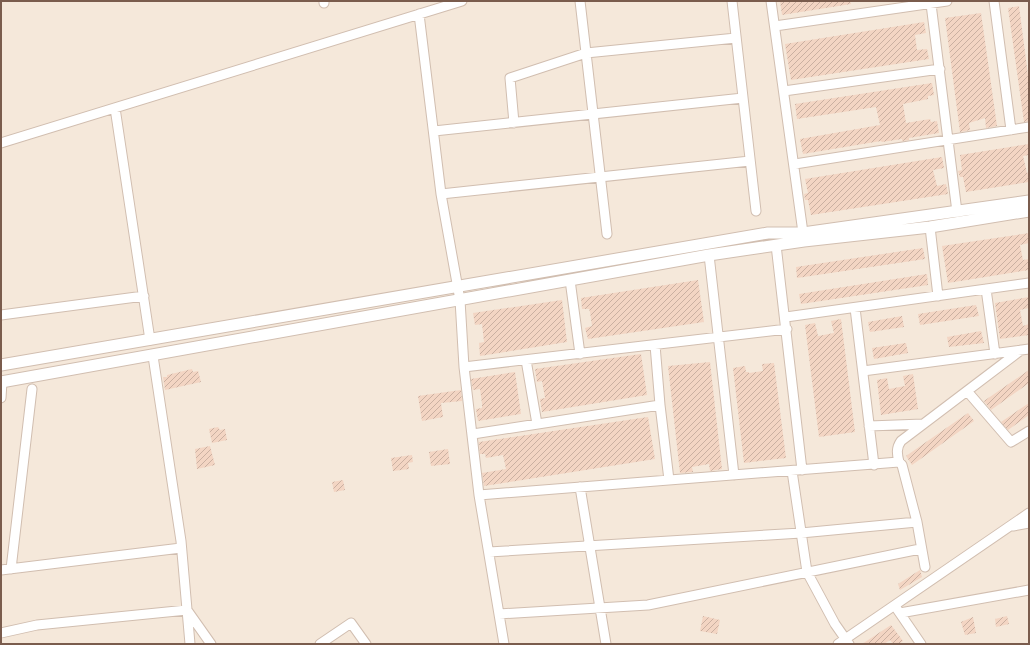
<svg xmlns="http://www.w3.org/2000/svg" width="1030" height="645" font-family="'Work Sans',sans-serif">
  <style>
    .residential { fill: #f5e8da }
    .building { fill: url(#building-hatch) }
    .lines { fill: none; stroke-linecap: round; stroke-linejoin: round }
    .minor-casing { stroke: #d1beb0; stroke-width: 11 }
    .tertiary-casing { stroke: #d1beb0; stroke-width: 13 }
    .minor { stroke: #fff; stroke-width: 9 }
    .tertiary { stroke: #fff; stroke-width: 11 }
  </style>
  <defs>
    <pattern id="building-hatch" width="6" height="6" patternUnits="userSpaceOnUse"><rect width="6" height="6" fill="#f3d5c3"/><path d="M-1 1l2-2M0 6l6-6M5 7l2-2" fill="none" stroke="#cab0a1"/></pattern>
  </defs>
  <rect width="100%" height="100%" fill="#fdf6ec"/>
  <path class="residential" d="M1,1H1029V644H1Z"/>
  <path class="building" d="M780,1H850L851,4L782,15Z
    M1019,6L1029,83V121L1024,122L1008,8Z
    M981,13L997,126L986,128L985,118L969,123L970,130L960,132L945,18Z
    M924,22L926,33L915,35L917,50L927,49L929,59L791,80L785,44Z
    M932,83L934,95L928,96V99L903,104L906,123L930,119L931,122L937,121L939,133L909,138V140L902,141V139L882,142L881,141L803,154L800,139L880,125L876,107L797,119L795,104Z
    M1029,144V155L1023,156L1027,173L1029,172V182L966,192L963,177H960L958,171L962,170L960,155Z
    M942,157L944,168L933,170L937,186L946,184L948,194L811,215L808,200H805L804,194L808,193L805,179Z
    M1029,233V243L1020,245L1023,260L1029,259V270L948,283L942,246Z
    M923,248L925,259L797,278L796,267Z
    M927,274L928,285L801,304L799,294Z
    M698,280L704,322L588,339L585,328L592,326L590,312L589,309H582L581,298Z
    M1029,297V308L1020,310L1023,326L1029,324V335L1000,339L995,303Z
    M562,300L567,342L480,356L479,343L484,342L482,324L475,325L473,313Z
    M976,305L979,316L920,325L918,314Z
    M902,316L904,327L870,332L868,322Z
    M841,319L855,432L819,437L805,325L815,323L818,336L834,333L831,321Z
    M981,331L984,343L949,347L947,337Z
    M906,343L908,353L874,359L872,348Z
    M641,354L647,395L542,412L540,399L545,398L542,381L537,382L535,369Z
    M710,362L722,469L710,471L709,464L692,467L693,472L680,473L668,366Z
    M774,363L786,458L744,463L733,368L745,366L746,372H749V373L763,371L762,364Z
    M192,369L193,372L198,371L201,382L165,390L163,377H167V375Z
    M1029,370V383L991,410L984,401Z
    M515,372L521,414L478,421L476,409L482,408V404L480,389L473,390L471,379Z
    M913,374L918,409L881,415L877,380L887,378L889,389L905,386L903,376Z
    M461,390L462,401L441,403L443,417L422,421L418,396Z
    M1029,403V415L1008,430L1001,422Z
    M968,413L974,421L912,465L906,456Z
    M648,417L655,459L484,486L482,473L506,469L503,455L486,458L485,454H480L479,442Z
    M218,427L220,430L225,429L227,440L212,443L209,429Z
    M210,446L215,465L197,469L195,449Z
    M448,449L450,464L431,466L429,452Z
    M412,455L413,462L408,463L409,469L393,471L391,458Z
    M343,480L345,490L334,492L332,482Z
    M920,570L922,577L900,590L898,584Z
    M703,616L720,620L717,634L700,631Z
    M1007,616L1009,624L996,627L995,619Z
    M973,617L976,633L965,635L961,622Z
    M891,625L903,641L899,644H893L890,640L884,644H862Z"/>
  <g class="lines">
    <g class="minor-casing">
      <path id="minor" d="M324,1V3
        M580,1L607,234
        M732,1L756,211
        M771,1L804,240
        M994,1L1011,130
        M931,4L957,212
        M419,14L441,194L460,300L464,367L479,495L504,644
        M775,26L947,1
        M784,91L940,69
        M115,108L150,340
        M514,123L510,78L586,53L736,38
        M434,131L743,98
        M1,143L462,1
        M795,164L1029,127
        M441,194L750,161
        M930,227L938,296
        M776,245L802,470
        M709,255L734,475
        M570,280L580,354
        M986,289L995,354
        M855,308L874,465
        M1,315L144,296
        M786,317L1029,283
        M655,345L660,405
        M153,356L181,541L190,644
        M526,360L537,424
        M464,367L787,329
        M863,371L1029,349
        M967,391L1011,442L1029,431
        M1,398L2,382
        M869,426L923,424
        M473,434L660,405L669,480
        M899,462C897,454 896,448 901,441L1021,350
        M792,471L807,572L835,624L849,644
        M580,487L606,644
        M479,495L899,462L902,465L917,522L925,567
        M1013,526L1029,523
        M489,552L801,533L917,522
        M11,569L32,389
        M1,570L181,548
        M897,609L921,644
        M900,613L1029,590
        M499,614L648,605L920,549
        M1,633L37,625L187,610L211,644
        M320,644L351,623L366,644
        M838,644L1029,513"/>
    </g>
    <g class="tertiary-casing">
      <path id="tertiary" d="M1,365L768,233H803L1029,201
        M1,382L709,255L804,241L930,227L1029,211"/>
    </g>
    <use href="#minor" class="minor"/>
    <use href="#tertiary" class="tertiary"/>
  </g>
  <rect width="1030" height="645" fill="none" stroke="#7a5c4d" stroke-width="4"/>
</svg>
